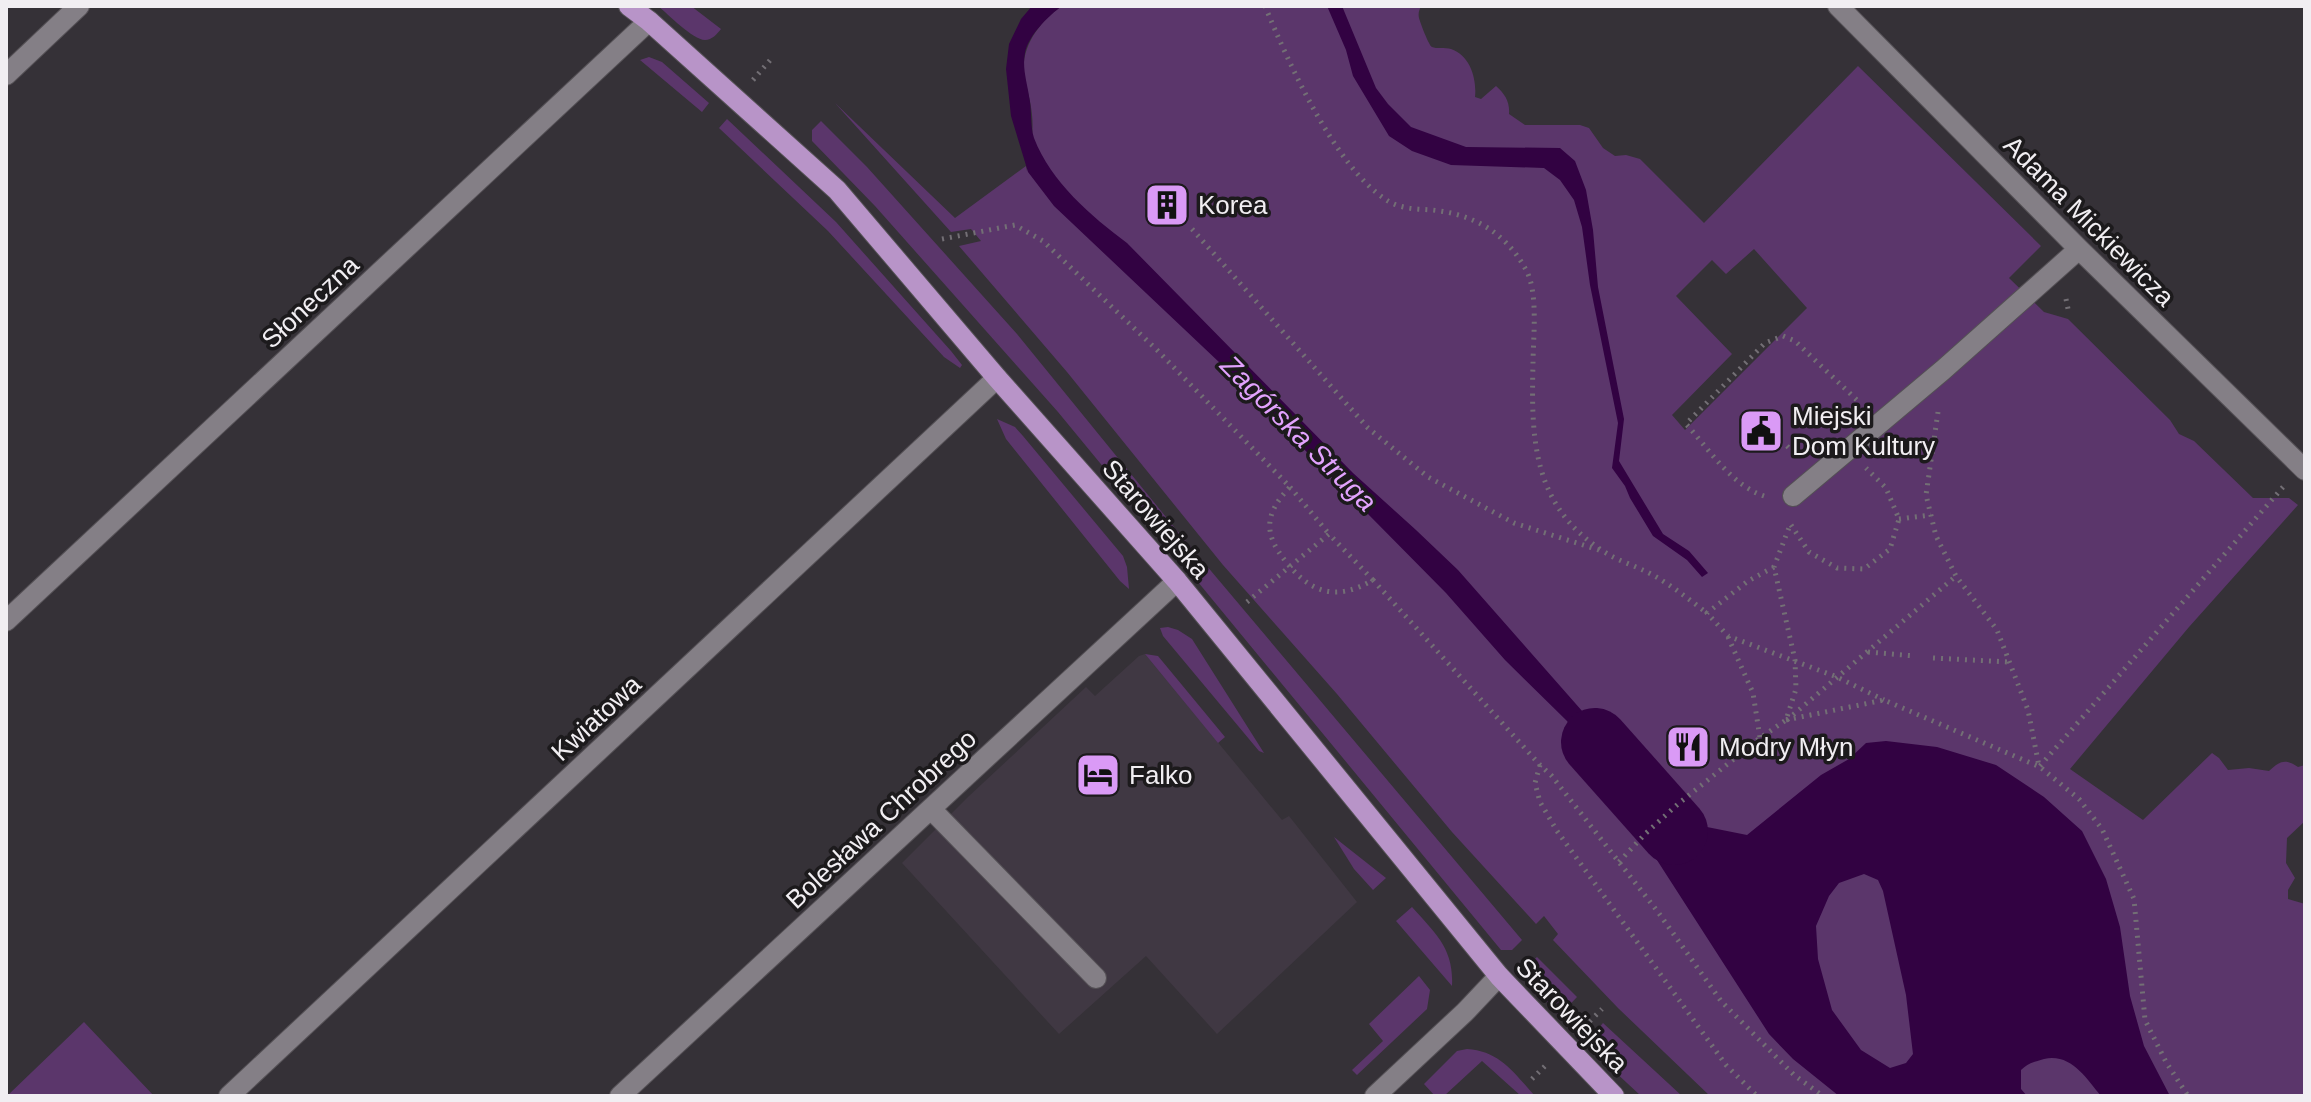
<svg xmlns="http://www.w3.org/2000/svg" width="2311" height="1102" font-family="Arial,sans-serif">
  <style>
    .built { fill: #403843 }
    .green { fill: #5b366b; fill-rule: evenodd }
    .water { fill: #320242; fill-rule: evenodd }
    .lines { fill: none; stroke-linecap: round; stroke-linejoin: round }
    .river { stroke: #320242; stroke-width: 68 }
    .minor-casing { stroke: #545055; stroke-width: 22 }
    .major-casing { stroke: #545055; stroke-width: 22 }
    .path { stroke: #736f75; stroke-width: 5; stroke-dasharray: 2 6; stroke-linecap: butt }
    .minor { stroke: #847f86; stroke-width: 20 }
    .major { stroke: #b894c8; stroke-width: 20 }
    .labels { text-anchor: middle; stroke-width: 7; stroke-linejoin: round; paint-order: stroke }
    .poi-label { font-size: 26px; fill: #f1eef2; stroke: #1c1a1c; text-anchor: start }
    .street-label { font-size: 26px; fill: #f1eef2; stroke: #1c1a1c }
    .water-label { font-size: 28px; font-style: italic; fill: #e2a2fe; stroke: #1c1a1c }
  </style>
  <rect width="100%" height="100%" fill="#353137"/>
  <path class="built" d="M1145,654L1282,820L1289,816L1357,902L1217,1034L1146,956L1059,1034L902,863L968,797L1086,687L1095,696L1139,656Z"/>
  <path class="green" d="M658,6H691L721,29C717,34 712,40 705,40C693,40 668,14 658,6Z
    M1062,6H1421C1419,11 1418,13 1419,18C1420,22 1429,46 1432,47C1436,49 1445,47 1451,49C1470,55 1477,79 1475,97L1481,99L1496,86C1505,94 1510,102 1509,114L1525,125H1580L1589,128L1603,148L1615,156L1626,155L1640,159L1704,223L1858,66L2041,246L2009,278L2044,312L2068,319L2170,420L2179,434L2194,441L2253,498H2289L2298,505L2189,627L2070,769L2143,820L2212,753L2219,758L2228,770L2249,768L2269,771C2280,761 2285,758 2298,767L2305,765V821L2287,838L2286,863L2295,878L2288,890V899L2305,904V1096H1710L1618,1008L1553,940L1558,934L1544,916L1536,924L1452,832L1337,694L1223,565L1067,372L959,246L981,241L971,229L951,232L835,103L955,218L1026,166L1027,171C1030,152 1034,134 1032,115C1031,101 1026,87 1024,73C1021,46 1041,20 1062,6ZM1754,249L1807,308L1685,430L1672,415L1732,354L1676,296L1712,260L1726,274Z
    M649,57L662,62L709,103L702,112L640,60Z
    M727,119L836,222L951,351L962,365L960,368L944,357L828,231L719,128Z
    M821,121L867,167L1017,334L1179,533L1522,940L1512,950H1501L1058,412L875,206L812,141V130Z
    M997,419L1015,427L1023,436L1123,556L1127,567L1129,589L1120,581L1006,439Z
    M1168,627L1178,630L1192,639L1264,753L1259,751L1163,636L1160,628Z
    M1145,654L1158,656L1225,737L1218,743Z
    M1334,837L1386,878L1373,890L1354,869Z
    M1412,907C1435,933 1454,948 1452,986L1396,921Z
    M1537,957L1577,997L1559,1016L1526,978L1527,966Z
    M1419,976L1430,990L1427,1009L1357,1075L1352,1070L1383,1041L1369,1024Z
    M84,1022L154,1096H7Z
    M1603,1023L1682,1096H1641L1585,1044Z
    M1467,1049C1500,1051 1514,1073 1535,1096H1521L1482,1061L1444,1096H1435L1424,1084L1457,1051Z"/>
  <path class="water" d="M1032,6H1062C1048,16 1028,36 1025,53C1022,68 1027,82 1029,96C1032,109 1030,126 1034,138C1051,182 1091,216 1127,243L1353,473L1416,530L1458,570L1612,745L1623,753L1669,803L1662,809L1649,795L1660,811L1642,827L1604,779L1599,761L1594,750L1566,720L1505,660L1446,593L1288,433L1239,381L1054,206L1028,172L1011,116L1006,69L1009,44L1021,19Z
    M1327,6H1342L1376,88L1388,104L1411,127L1466,147L1560,148L1575,161L1586,190L1593,230L1598,287L1624,419L1619,461L1663,534L1689,551L1708,573L1702,577L1687,560L1653,536L1630,498L1625,486L1612,468L1618,423L1590,285L1582,227L1574,200L1560,180L1544,168L1451,165L1412,151L1389,136L1353,76L1346,50Z
    M1886,741L1937,747L1996,765L2044,797L2082,831L2106,879L2120,927L2130,996L2144,1046L2170,1096H2101C2086,1078 2071,1053 2044,1059C2034,1062 2028,1063 2021,1070V1089L2027,1096H1839L1793,1059L1769,1034L1655,857L1663,849L1652,835L1659,829L1666,836L1668,834L1662,826L1670,820L1681,831L1690,824L1698,830L1707,827L1747,835L1821,775L1849,759L1866,743ZM1864,874L1878,880L1883,891L1906,995L1913,1054L1906,1063L1890,1068L1861,1050L1832,1010L1818,959L1816,926L1829,896L1839,883Z"/>
  <g class="lines">
    <path class="river" d="M1595,742L1674,831"/>
    <g class="minor-casing">
      <path id="minor" d="M1838,6L2079,249L2305,470
        M6,75L79,6
        M1793,496L1943,370L2079,249
        M6,621L649,21
        M931,809L1096,978
        M229,1096L997,378
        M620,1096L1177,581
        M1375,1096L1465,1012L1499,976"/>
    </g>
    <g class="major-casing">
      <path id="major" d="M629,6L649,21L837,190L997,378L1177,581L1499,976L1614,1096"/>
    </g>
    <path class="path" d="M1265,6C1288,62 1335,166 1385,199C1399,209 1416,209 1432,210C1472,214 1504,231 1525,268C1539,291 1533,337 1533,364C1531,440 1533,506 1603,551C1616,560 1633,565 1647,572C1669,583 1687,598 1707,613
      M753,80L771,59
      M1192,229L1368,428L1428,477L1514,523L1599,550
      M942,239L1015,225L1043,241L1158,351L1290,487C1264,514 1263,534 1287,563C1312,594 1337,601 1373,580L1540,765L1551,775L1658,912L1721,1001L1794,1075L1823,1096
      M2066,299L2069,314
      M1938,412L1926,495L1936,536L1956,576L1997,630L2028,710L2039,766
      M1787,446L1796,455
      M1290,487L1329,534
      M1764,496C1731,485 1709,449 1686,424L1765,343L1783,336L1795,341L1859,402
      M1899,519L1931,515
      M1791,525L1809,552L1837,568L1864,569L1890,549L1899,519L1886,488L1866,468
      M1774,567L1748,581L1707,613L1728,636L1837,677L1884,700
      M1247,602L1329,534L1373,580
      M1728,637L1753,693L1760,738
      M1868,652L1915,656
      M1933,658L2009,662
      M1786,720L1884,700L2040,767L2079,799L2102,829L2134,899L2145,1020L2166,1062L2188,1096
      M1787,720L1956,576
      M1540,765L1535,783L1540,802L1557,831L1726,1065L1757,1096
      M2040,766L2283,487
      M1619,862L1645,834L1678,804L1760,738L1786,720L1796,689L1795,660L1774,567L1790,525
      M1584,1027L1602,1009
      M1532,1079L1546,1065"/>
    <use href="#minor" class="minor"/>
    <use href="#major" class="major"/>
  </g>
  <defs>
    <g id="building-square" transform="scale(2.3)"><rect x="-9" y="-9" width="18" height="18" rx="4" fill="#da9af6" stroke="#1c1a1c"/><path d="M-4-6H4V6H1V3H-1V6H-4ZM-2.5-4.3h1.7v1.8h-1.7ZM.8-4.3h1.7v1.8H.8ZM-2.5-1h1.7V.8h-1.7ZM.8-1h1.7V.8H.8Z" fill="#111"/></g>
    <g id="civic-square" transform="scale(2.3)"><rect x="-9" y="-9" width="18" height="18" rx="4" fill="#da9af6" stroke="#1c1a1c"/><path d="M-.6-6.5H3V-4.5H.6V-3L4-1V1h2V6H-6V1h2V-1L-.6-3ZM-1.2 2.5V6h2.4V2.5Z" fill="#111"/></g>
    <g id="restaurant-square" transform="scale(2.3)"><rect x="-9" y="-9" width="18" height="18" rx="4" fill="#da9af6" stroke="#1c1a1c"/><path d="M-5-6h1v4h1v-4h1v4h1v-4h1v5L-1.5 .5V6h-2V.5L-5-1ZM5-6V6H3V1.5H1.5Q1.5-4 5-6Z" fill="#111"/></g>
    <g id="hotel-square" transform="scale(2.3)"><rect x="-9" y="-9" width="18" height="18" rx="4" fill="#da9af6" stroke="#1c1a1c"/><path d="M-6-4.5h1.5V1H6V5H4.5V3h-9V5H-6ZM-4 0a1.8 1.8 0 1 1 3.6 0ZM.5 0V-2.5h3Q6-2.5 6 0Z" fill="#111"/></g>
  </defs>
  <g fill-rule="evenodd">
    <use href="#building-square" x="1167" y="205"/>
    <use href="#civic-square" x="1761" y="431"/>
    <use href="#restaurant-square" x="1688" y="747"/>
    <use href="#hotel-square" x="1098" y="775"/>
  </g>
  <g class="labels">
    <g class="poi-label">
      <text x="1198" y="214">Korea</text>
      <text x="1792" y="425">Miejski<tspan x="1792" dy="30">Dom Kultury</tspan></text>
      <text x="1719" y="756">Modry Młyn</text>
      <text x="1129" y="784">Falko</text>
    </g>
    <g class="street-label">
      <text transform="translate(2089 221) rotate(45)" y="9">Adama Mickiewicza</text>
      <text transform="translate(310 302) rotate(-43)" y="9">Słoneczna</text>
      <text transform="translate(1156 519) rotate(49)" y="9">Starowiejska</text>
      <text transform="translate(596 718) rotate(-43)" y="9">Kwiatowa</text>
      <text transform="translate(881 819) rotate(-43)" y="9">Bolesława Chrobrego</text>
      <text transform="translate(1572 1015) rotate(46)" y="9">Starowiejska</text>
    </g>
    <g class="water-label">
      <text transform="translate(1299 433) rotate(45)" y="10">Zagórska Struga</text>
    </g>
  </g>
  <rect width="2311" height="1102" fill="none" stroke="#f1eef2" stroke-width="16"/>
</svg>
